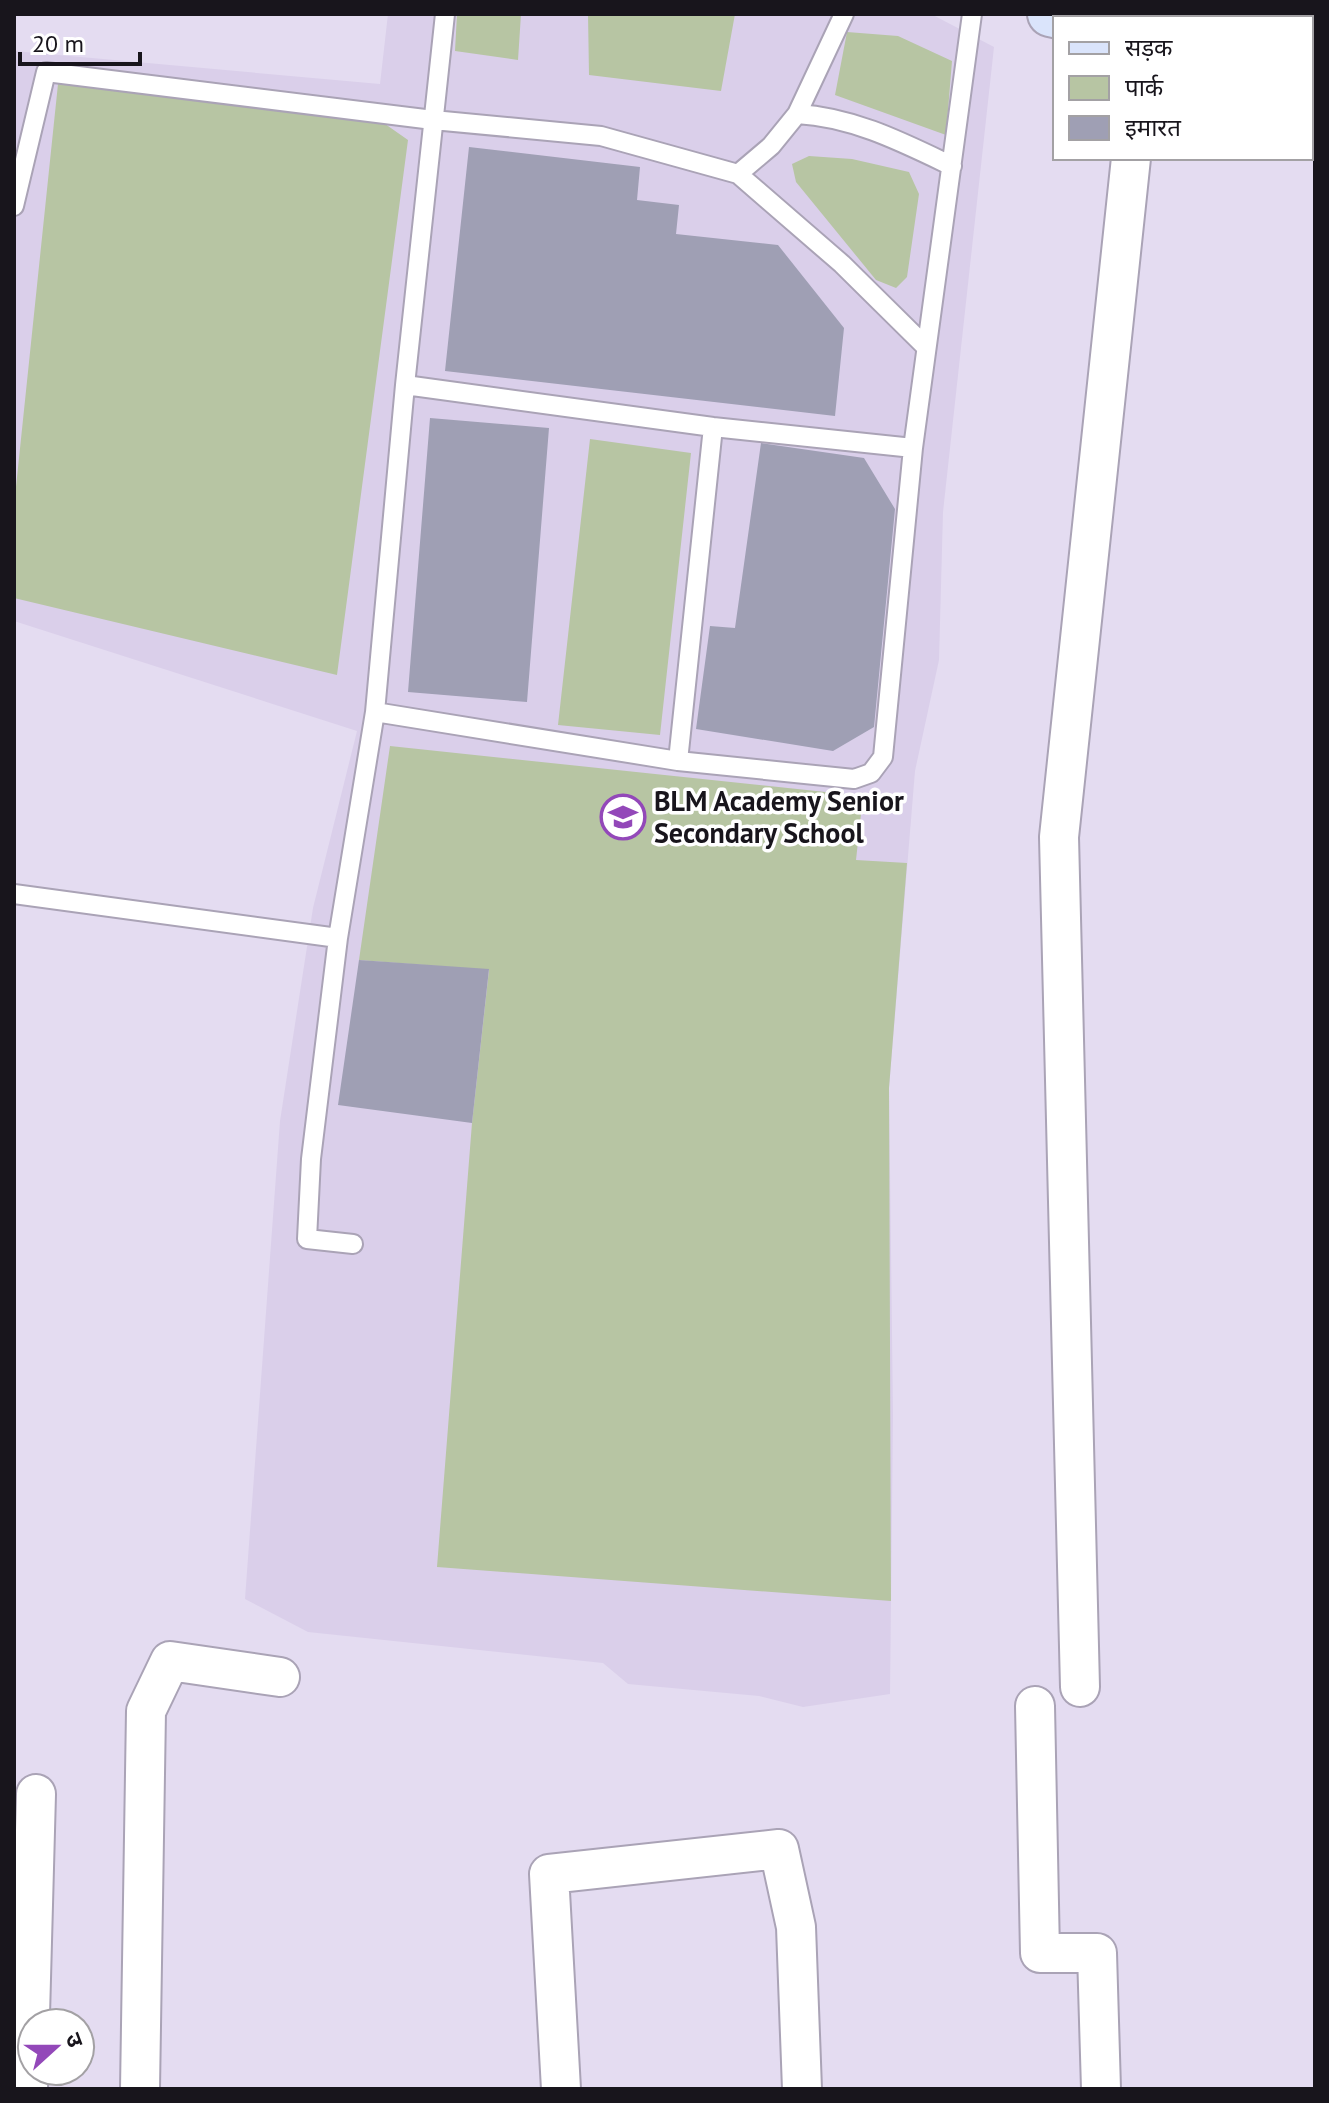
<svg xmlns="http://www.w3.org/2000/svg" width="1329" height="2103" font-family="'PT Sans','Noto Sans Devanagari',sans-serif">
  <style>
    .built { fill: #dacfea }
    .green { fill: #b7c5a3 }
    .building { fill: #9f9fb4 }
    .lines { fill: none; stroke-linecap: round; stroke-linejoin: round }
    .service-casing { stroke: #aaa3b6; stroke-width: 22 }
    .minor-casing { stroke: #aaa3b6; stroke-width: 42 }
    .secondary-casing { stroke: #aaa3b6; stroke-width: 48 }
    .service { stroke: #fff; stroke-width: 18 }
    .minor { stroke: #fff; stroke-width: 38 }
    .secondary { stroke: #dae4fb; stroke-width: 44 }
    .labels { text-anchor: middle; stroke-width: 7; stroke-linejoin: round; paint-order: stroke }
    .poi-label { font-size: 28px; font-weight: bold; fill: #18151c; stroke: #fff; text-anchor: start }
  </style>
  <rect width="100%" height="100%" fill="#e4dcf1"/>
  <path class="built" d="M388,14H931L994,47L943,512L939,660L915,771L889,1088L893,1415L890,1694L803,1707L759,1696L628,1684L603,1663L308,1632L245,1599L280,1121L313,908L357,731L14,621V51L380,84Z"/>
  <path class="green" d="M457,14H521L518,60L455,51Z
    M588,14H735L721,91L589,75Z
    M847,32L898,36L952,61L946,135L835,95Z
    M58,84L368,112L408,140L337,675L14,598V506Z
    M809,156L852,159L909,172L919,194L907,277L896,288L876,280L796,182L792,164Z
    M590,439L691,453L660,735L558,725Z
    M390,746L863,796L856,860L907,863L889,1088L891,1601L437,1567L472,1123L489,970L359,960Z"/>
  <path class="building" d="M469,147L640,167L637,200L679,205L676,234L778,245L844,328L835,416L445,371Z
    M430,418L549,428L527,702L408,692Z
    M761,443L864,458L895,509L874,727L833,751L696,729L710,626L735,628Z
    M359,960L489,969L472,1123L338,1105Z"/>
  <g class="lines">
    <g class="service-casing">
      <path id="service" d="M1301,14V18
        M797,114C853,117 902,142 952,166
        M738,174L842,264L926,347
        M14,206L46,72L433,120L601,136L738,174L771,146L797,114L844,14
        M405,385L713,427L913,448
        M375,712L678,761L854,779L871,773L883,757L913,448L972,14
        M678,761L713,427
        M14,894L338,938
        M353,1244L307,1239L311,1159L338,938L375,712L405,385L445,14"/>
    </g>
    <g class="minor-casing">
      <path id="minor" d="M1080,1687L1059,837L1131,158
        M1035,1706L1040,1953H1097L1101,2089
        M28,2089L36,1794
        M140,2089L146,1711L170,1661L280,1677
        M561,2089L549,1874L779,1849L796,1927L802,2089"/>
    </g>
    <g class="secondary-casing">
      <path id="secondary" d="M1050,14L1068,18
        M1311,42H1315"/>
    </g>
    <use href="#service" class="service"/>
    <use href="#minor" class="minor"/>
    <use href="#secondary" class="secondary"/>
  </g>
  <defs>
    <g id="school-ring" transform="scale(2.3)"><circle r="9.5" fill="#fff" stroke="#9348b9" stroke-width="1.5"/><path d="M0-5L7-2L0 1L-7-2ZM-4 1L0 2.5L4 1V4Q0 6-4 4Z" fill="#9348b9"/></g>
  </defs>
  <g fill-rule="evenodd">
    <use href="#school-ring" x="623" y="817"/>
  </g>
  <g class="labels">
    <g class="poi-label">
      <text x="654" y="811">BLM Academy Senior<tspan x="654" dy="32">Secondary School</tspan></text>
    </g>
  </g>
  <rect width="1329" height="2103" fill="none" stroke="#18151c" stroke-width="32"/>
  <rect x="1053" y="16" width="260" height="144" fill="#ffffff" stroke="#a3a1a4" stroke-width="2"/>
  <rect x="1069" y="42" width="40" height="12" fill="#dae4fb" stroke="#a3a1a4" stroke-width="2"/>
  <text x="1125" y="56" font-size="24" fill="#18151c">सड़क</text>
  <rect x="1069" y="76" width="40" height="24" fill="#b7c5a3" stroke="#a3a1a4" stroke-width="2"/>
  <text x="1125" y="96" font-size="24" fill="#18151c">पार्क</text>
  <rect x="1069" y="116" width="40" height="24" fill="#9f9fb4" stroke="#a3a1a4" stroke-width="2"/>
  <text x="1125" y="136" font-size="24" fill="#18151c">इमारत</text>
  <g transform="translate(56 2047) rotate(69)"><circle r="38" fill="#ffffff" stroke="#a3a1a4" stroke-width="2"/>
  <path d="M0-6L14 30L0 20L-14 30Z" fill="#9348b9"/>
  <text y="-12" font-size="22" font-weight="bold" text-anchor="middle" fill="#18151c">उ</text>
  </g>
  <path d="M20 52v12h120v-12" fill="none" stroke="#18151c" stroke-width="4"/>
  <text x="32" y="52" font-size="24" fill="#18151c" stroke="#ffffff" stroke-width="6" paint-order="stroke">20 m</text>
</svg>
